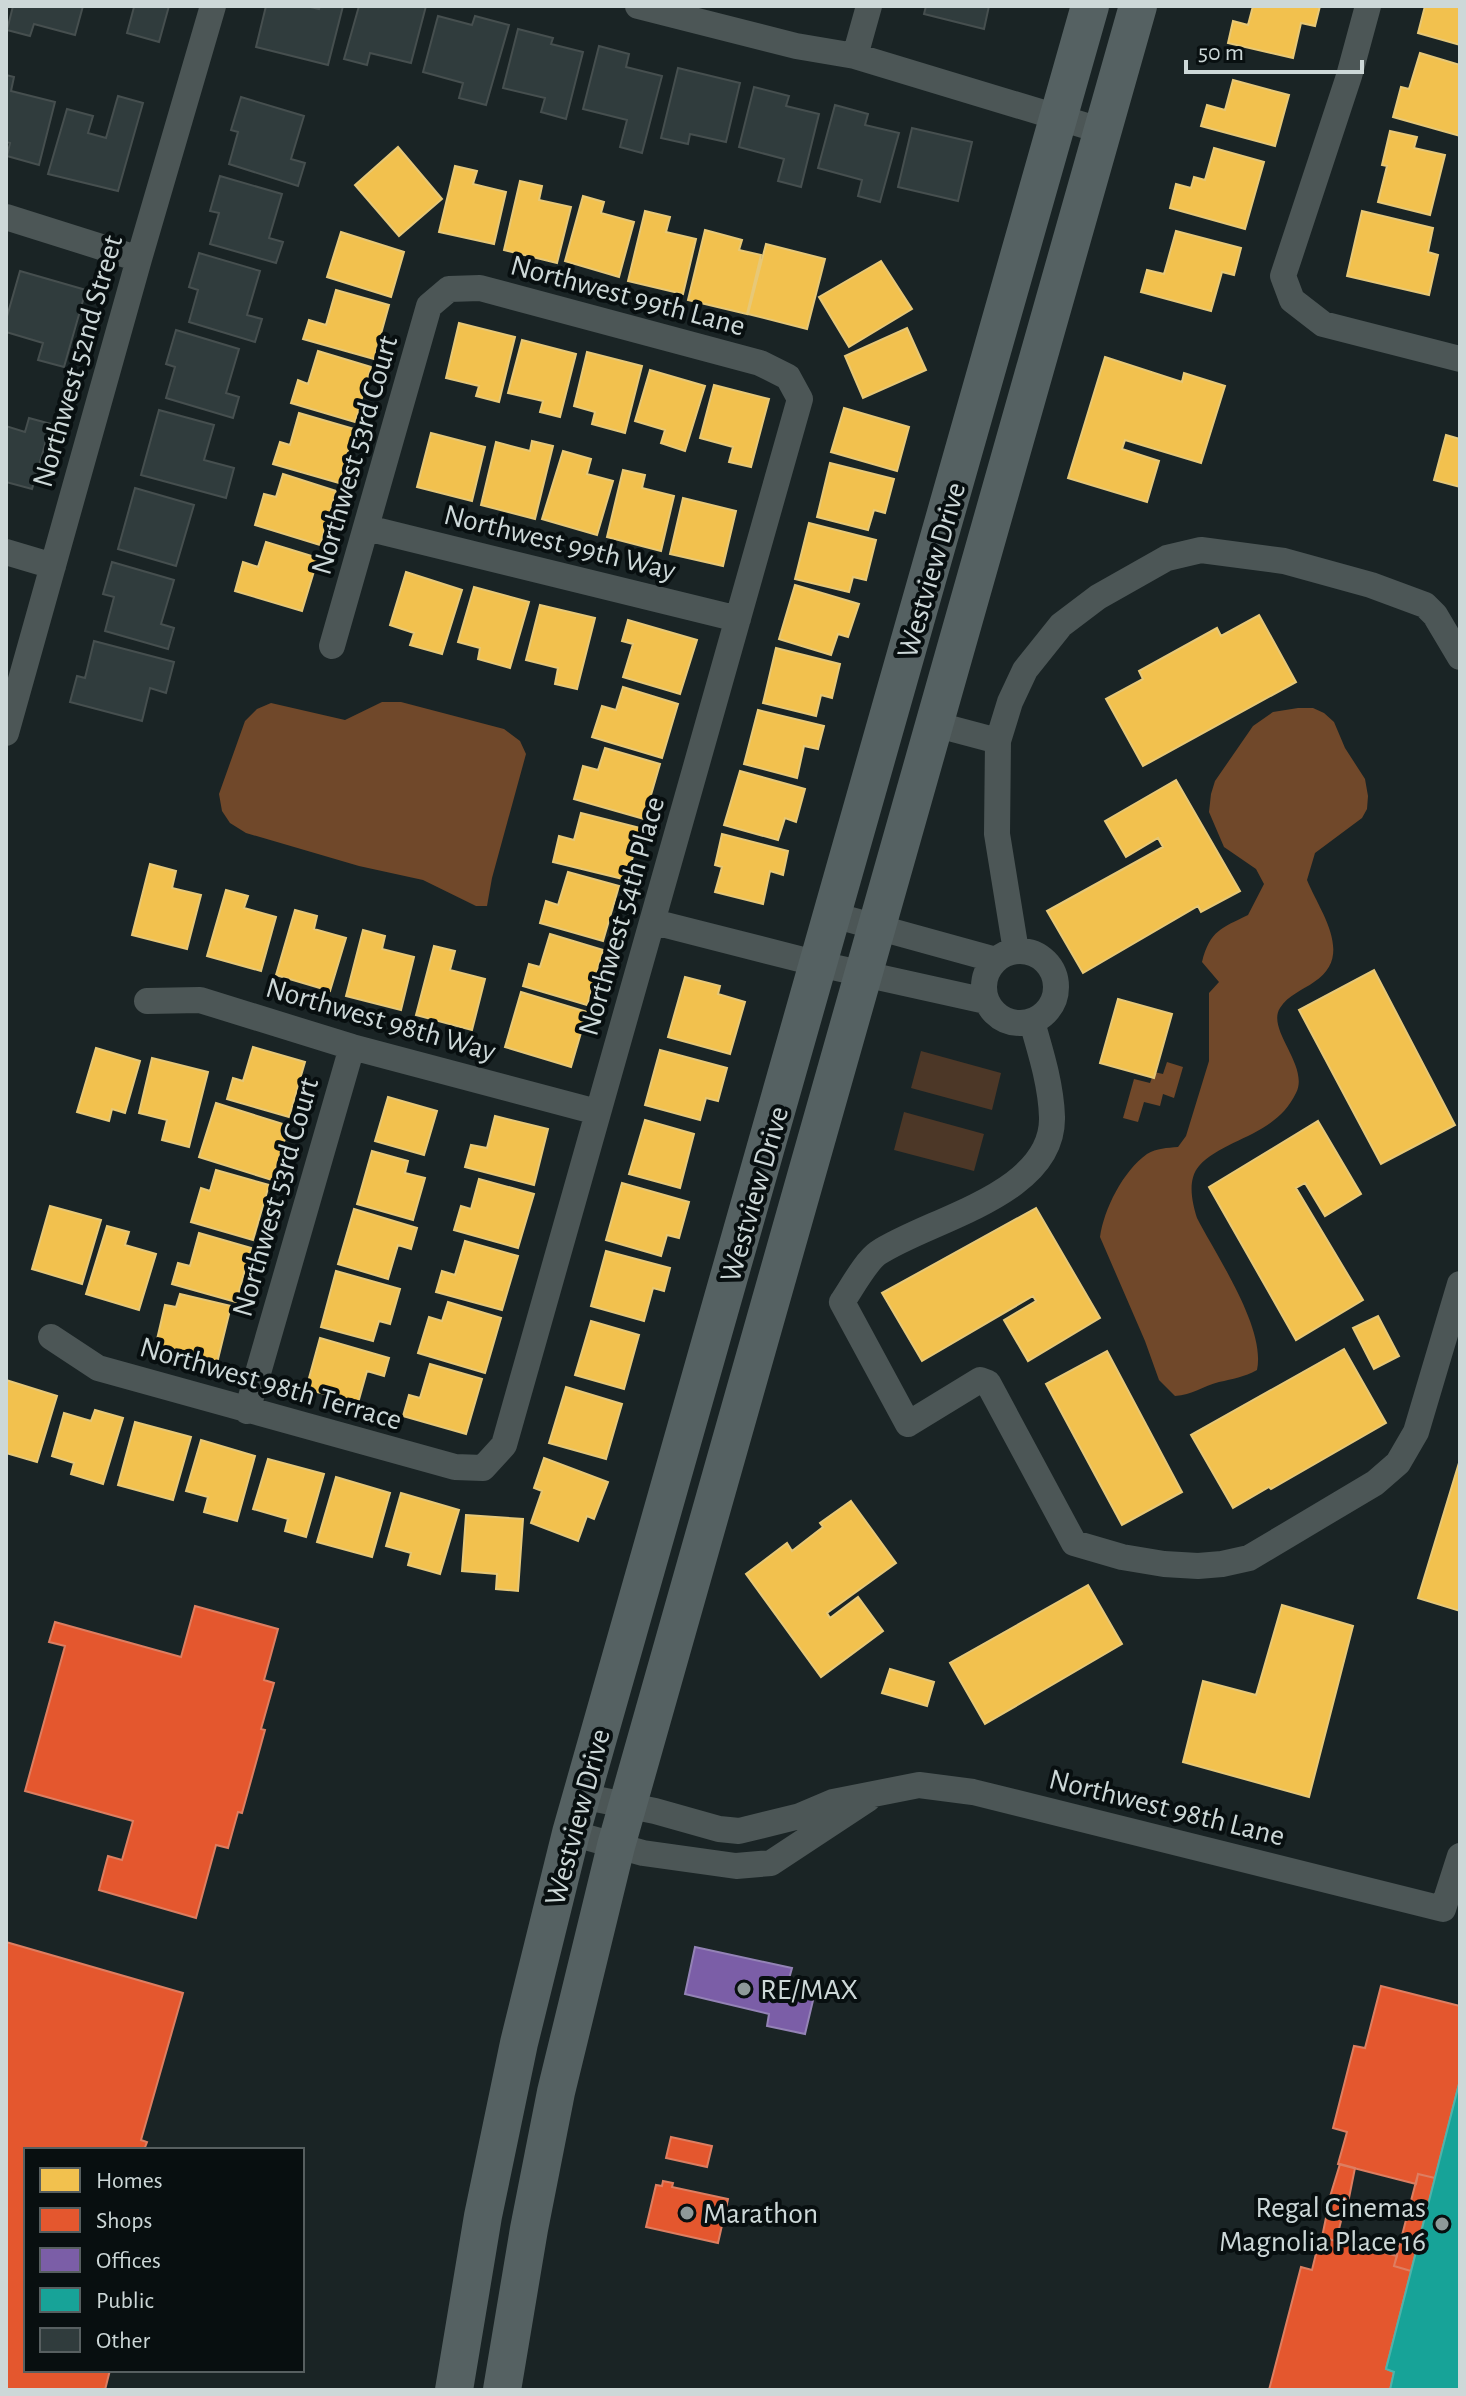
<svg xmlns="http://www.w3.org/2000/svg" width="1466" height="2396" font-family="'Alegreya Sans',sans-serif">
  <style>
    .green { fill: #4c3727 }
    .water { fill: #70482a }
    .homes { fill: #f2c14e; stroke: #e7c877; stroke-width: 2 }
    .shops { fill: #e4572e; stroke: #dd7e61; stroke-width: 2 }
    .offices { fill: #7b5ea7; stroke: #9483b6; stroke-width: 2 }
    .public { fill: #17a398; stroke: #4eb3ab; stroke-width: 2 }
    .building { fill: #303c3d; stroke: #464f4f; stroke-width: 2 }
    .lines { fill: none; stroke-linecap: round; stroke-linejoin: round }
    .street { stroke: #4c5656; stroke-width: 26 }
    .secondary { stroke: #556162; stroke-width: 38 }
    .poi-dot { fill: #8e9999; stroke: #080f10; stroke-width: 3 }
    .labels { text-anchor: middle; stroke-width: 8; stroke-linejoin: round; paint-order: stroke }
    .street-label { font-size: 30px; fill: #cdd8d8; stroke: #080f10 }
    .poi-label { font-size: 30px; fill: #cdd8d8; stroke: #080f10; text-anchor: start }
  </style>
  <rect width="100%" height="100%" fill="#1a2425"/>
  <path class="green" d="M921,1051L1001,1073L992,1110L911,1088Z
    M904,1112L984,1134L974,1171L894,1150Z"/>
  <path class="water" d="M382,702H401L504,729L520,741L526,754L492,878L487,906H476L423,880L359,866L246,833L230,823L222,811L219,794L245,721L257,709L271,703L345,720Z
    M1298,708H1313L1324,713L1334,722L1345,748L1365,779L1368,796L1367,809L1362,818L1315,853L1307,880C1320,912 1355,956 1314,982C1303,990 1288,995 1280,1008C1266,1030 1310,1066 1296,1093C1275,1137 1224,1138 1199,1166C1187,1180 1192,1202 1197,1218C1217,1257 1266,1328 1257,1370C1244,1377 1233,1379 1219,1382C1203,1386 1192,1395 1175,1396L1159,1380L1145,1341L1100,1237C1104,1209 1123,1171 1147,1154C1157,1148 1167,1148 1178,1147L1186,1136L1209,1061V993L1219,982L1202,962C1210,930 1222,928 1248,915L1264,884L1256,869L1224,847L1209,812L1211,794L1215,781L1253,726L1273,712Z
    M1167,1062L1183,1067L1174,1098L1163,1094L1160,1106L1144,1102L1138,1122L1123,1118L1134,1079L1150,1083L1154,1072L1163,1074Z"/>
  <path class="homes" d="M1253,6H1320L1315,26L1301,23L1293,58L1228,43L1233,21L1248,25Z
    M1425,6H1460V45L1418,33Z
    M1420,53L1460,65V136L1393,117L1401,87L1409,89Z
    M1233,80L1289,95L1275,146L1201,126L1207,105L1225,110Z
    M1390,131L1417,137L1414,148L1445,155L1430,215L1378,202L1387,166L1382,165Z
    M398,147L442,199L399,236L355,185Z
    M1214,148L1264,162L1245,229L1170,208L1176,184L1191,188L1194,177L1205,180Z
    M455,166L477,171L473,184L506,192L494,244L439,232Z
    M520,181L542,186L539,200L571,207L557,263L504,250Z
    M583,196L604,202L601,213L634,222L619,277L565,261Z
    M645,211L670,217L666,232L696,239L683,294L628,281Z
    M1362,211L1433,228L1428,252L1438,255L1429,295L1347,276Z
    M705,230L742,240L739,250L761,255L747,314L688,300Z
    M1176,231L1241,248L1234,275L1222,272L1211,311L1141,292L1147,270L1164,274Z
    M341,232L404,252L391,297L327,277Z
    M766,244L825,259L807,329L748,314Z
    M881,261L912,309L849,347L819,297Z
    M336,290L389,305L374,359L303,339L309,320L326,325Z
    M459,323L515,337L499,402L476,396L479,386L446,378Z
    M907,328L926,370L863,398L845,356Z
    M522,340L576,354L560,417L540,412L543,401L508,393Z
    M318,351L371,367L355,422L291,403L298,380L308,384Z
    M587,352L642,366L625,433L592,424L595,412L574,406Z
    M1105,357L1182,382L1184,373L1225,386L1201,463L1125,440L1122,449L1159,461L1147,502L1068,478Z
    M650,370L705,386L685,451L661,443L665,430L635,421Z
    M714,385L769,399L751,467L729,462L733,447L700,438Z
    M844,408L909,427L897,471L831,452Z
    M299,413L354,429L339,483L273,464L280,442L290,445Z
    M431,433L485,447L472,501L417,487Z
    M1446,435L1460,439V487L1434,480Z
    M532,441L553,446L535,519L481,505L496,442L530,451Z
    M563,451L591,459L587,474L613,481L597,535L542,519Z
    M830,463L894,479L885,513L874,510L868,530L817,517Z
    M623,470L645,475L642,488L674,496L661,551L607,537Z
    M283,474L336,491L320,545L255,525L264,494L276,497Z
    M683,498L736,511L723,566L670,554Z
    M809,523L876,540L866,580L853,577L849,592L795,579Z
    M266,542L318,558L302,611L235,591L243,562L258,567Z
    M406,572L462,590L442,654L410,645L414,633L390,625Z
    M795,585L859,604L848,637L838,634L831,655L779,639Z
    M474,587L529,602L510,668L478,659L480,648L458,642Z
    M540,605L595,618L577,689L555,684L558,668L526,660Z
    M1259,615L1296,682L1143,766L1106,699L1143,679L1139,671L1217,628L1221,636Z
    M628,620L697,640L680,694L623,677L633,644L622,641Z
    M776,648L840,664L832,698L821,695L816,716L763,703Z
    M623,687L678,704L662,758L592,737L602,706L616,710Z
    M758,710L824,726L818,749L804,746L797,778L744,764Z
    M605,748L660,764L644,819L574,799L583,766L598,770Z
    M740,771L805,789L796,822L785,818L778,840L724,825Z
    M1176,780L1240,891L1201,912L1198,906L1083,973L1047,911L1163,847L1158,838L1126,857L1105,821Z
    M581,813L640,828L627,880L553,862L559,836L574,840Z
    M722,834L788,851L783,875L770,871L763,904L715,892L722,867L715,865Z
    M150,864L176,871L172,888L201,895L187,949L132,935Z
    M568,872L619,886L603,941L540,923L546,901L558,905Z
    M226,890L248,896L244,908L276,917L261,971L207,956Z
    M295,910L317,916L314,929L346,938L330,991L276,975Z
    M363,930L385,936L382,949L414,957L401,1010L346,996Z
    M550,934L603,950L587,1005L523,986L529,964L540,967Z
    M434,946L455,951L450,970L485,979L472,1030L416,1015Z
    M1374,970L1455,1125L1381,1164L1299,1010Z
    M685,977L720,986L718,994L745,1002L730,1054L668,1037Z
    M521,992L587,1012L571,1067L505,1047Z
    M1118,999L1172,1014L1154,1078L1100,1063Z
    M253,1047L305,1062L289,1117L227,1099L233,1078L243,1081Z
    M96,1048L140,1061L125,1113L112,1109L109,1121L77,1112Z
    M660,1050L727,1068L718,1101L706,1098L700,1120L645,1105Z
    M152,1058L208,1072L189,1147L162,1140L167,1120L139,1113Z
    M388,1097L437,1111L424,1155L375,1141Z
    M216,1103L289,1126L272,1180L199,1157Z
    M495,1116L548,1129L534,1185L465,1167L471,1145L487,1148Z
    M645,1120L694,1134L680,1188L629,1174Z
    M1318,1121L1361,1194L1325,1216L1305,1183L1296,1188L1363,1300L1296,1340L1209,1187Z
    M372,1151L408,1161L405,1173L425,1178L413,1220L357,1204Z
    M216,1170L269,1185L253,1240L191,1222L201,1188L210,1191Z
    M479,1179L534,1194L518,1248L454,1230L461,1206L471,1209Z
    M622,1183L689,1202L679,1238L667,1235L661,1256L606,1240Z
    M50,1206L101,1220L82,1284L32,1269Z
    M1036,1208L1100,1318L1028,1361L1004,1320L1036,1301L1033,1296L922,1361L882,1293Z
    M354,1209L417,1228L411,1249L398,1245L388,1279L338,1264Z
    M107,1226L129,1232L125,1245L156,1254L139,1310L86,1294Z
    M199,1233L251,1248L236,1302L172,1284L178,1263L190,1266Z
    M465,1241L518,1256L502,1310L436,1292L442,1271L455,1275Z
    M606,1251L670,1268L664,1291L653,1288L644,1321L591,1306Z
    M336,1271L400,1289L390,1324L379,1321L373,1341L321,1327Z
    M180,1294L231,1306L217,1363L155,1348L165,1305L176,1307Z
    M448,1302L501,1318L485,1373L418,1353L429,1317L442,1321Z
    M1378,1316L1399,1356L1374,1369L1353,1328Z
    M591,1321L639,1335L624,1389L575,1375Z
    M320,1338L389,1358L384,1376L367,1371L358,1403L306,1389Z
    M1344,1349L1386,1423L1271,1489L1269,1487L1233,1508L1191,1435Z
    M1107,1351L1182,1492L1122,1525L1046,1384Z
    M430,1364L482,1379L466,1434L403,1416L409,1395L420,1398Z
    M6,1380L57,1396L37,1462L6,1453Z
    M566,1387L622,1404L606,1459L549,1443Z
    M95,1410L123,1418L103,1484L71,1474L74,1463L52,1456L64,1413L91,1421Z
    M135,1422L191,1437L173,1500L118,1485Z
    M201,1440L255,1456L237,1521L204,1512L208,1497L186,1491Z
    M544,1458L608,1482L594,1519L587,1516L578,1541L531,1523L542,1491L534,1488Z
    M268,1459L324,1474L306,1537L285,1531L288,1519L253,1509Z
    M1459,1463L1460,1464V1611L1418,1598Z
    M336,1477L390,1493L372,1557L317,1542Z
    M401,1493L459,1510L440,1574L408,1565L411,1553L386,1546Z
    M851,1501L896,1563L827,1613L830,1618L858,1597L883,1631L821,1677L746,1574L787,1543L792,1551L823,1527L820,1523Z
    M466,1515L523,1519L518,1591L496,1589L497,1574L462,1571Z
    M1088,1585L1122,1644L985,1724L950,1663Z
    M1282,1605L1353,1626L1309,1797L1183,1762L1203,1681L1256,1695Z
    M890,1669L934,1682L927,1706L882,1693Z"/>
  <path class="shops" d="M195,1606L278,1629L264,1680L274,1683L261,1729L265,1730L242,1813L238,1812L228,1848L216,1845L196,1918L99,1890L108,1856L122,1860L133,1821L25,1791L65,1646L49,1642L55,1622L181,1657Z
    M6,1942L183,1993L141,2140L147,2142L144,2150H26V2370H110L105,2390H6Z
    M1381,1986L1460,2006V2080L1435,2178L1418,2174L1416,2184L1338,2164L1347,2132L1333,2128L1354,2046L1365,2048Z
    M671,2137L712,2146L707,2167L666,2158Z
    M1340,2164L1355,2168L1345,2218L1342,2217L1336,2241L1322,2237L1327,2213H1325Z
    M1418,2174L1435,2178L1411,2271L1394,2266Z
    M663,2181L673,2183L672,2187L728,2199L718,2243L646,2227L656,2185L662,2186Z
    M1320,2237L1397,2256L1394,2266L1411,2271L1386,2369L1394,2372L1390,2390H1269L1301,2267L1312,2270Z"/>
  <path class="offices" d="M695,1947L792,1968L787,1986L815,1992L805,2034L767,2026L769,2014L685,1994Z"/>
  <path class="public" d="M1460,2080V2390H1390L1394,2372L1386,2369Z"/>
  <path class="building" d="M13,6H83L75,35L34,24L30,36L7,30Z
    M130,6H169L159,42L127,33L134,7Z
    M266,6H306L319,9L320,6H343L328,65L256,47Z
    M359,6H426L411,63L370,53L367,65L344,59Z
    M926,6H989L984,29L924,14Z
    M438,16L472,25L475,16L509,25L486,105L459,98L463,83L423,72Z
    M518,29L553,38L551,44L583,52L566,119L541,112L545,98L503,88Z
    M599,46L629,54L626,67L662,76L642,153L620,147L627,120L583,109Z
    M678,68L740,83L726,142L690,134L688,144L661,138Z
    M6,75L14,77L11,91L55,102L39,165L7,156L10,143L6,142Z
    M754,87L789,96L786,106L819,114L801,187L778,181L784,159L739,147Z
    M118,96L143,103L118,191L48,174L67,109L93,116L88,133L106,138Z
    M241,97L304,116L291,159L305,163L298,186L229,164L238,132L231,130Z
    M835,105L868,114L865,125L899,133L880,202L858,196L862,180L818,168Z
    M912,128L972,142L958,201L898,187Z
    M220,176L282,194L269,238L283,242L276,263L210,244L219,213L210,211Z
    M199,253L260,271L247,315L262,319L255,342L189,322L198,290L189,287Z
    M20,271L86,290L64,367L38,360L43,343L6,332V320Z
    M176,330L239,349L226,393L239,397L233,418L166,398L175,367L166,364Z
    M159,410L214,425L204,460L234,468L226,498L141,475Z
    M29,418L51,424L32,489L6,482V426L25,432Z
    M135,488L194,505L176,566L118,549Z
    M112,562L174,580L161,624L174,628L168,649L105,631L114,597L103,594Z
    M94,641L174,662L166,693L150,688L142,721L70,702L77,676L85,678Z"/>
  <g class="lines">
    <path class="street" d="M638,6L796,46L855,56L1103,131
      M1368,6L1349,76L1283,276L1292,300L1323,324L1460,359
      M855,56L869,6
      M6,217L139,259
      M367,528L738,619
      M6,552L53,566
      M934,724L998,741
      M6,733L139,259L213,6
      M833,915L996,960
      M654,922L819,964L986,1001
      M984 987a36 36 0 1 1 72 0a36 36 0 1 1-72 0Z
      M1016,951L997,834L998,741L1010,702L1025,670L1061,625L1098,597L1167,558L1201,550L1284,561L1371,585L1425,605L1435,615L1460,657
      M147,1001L200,1000L352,1047L597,1112
      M1032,1022C1041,1053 1051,1085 1052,1117C1054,1195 929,1219 878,1253C866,1261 851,1289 842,1302L908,1424L980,1380L988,1383L1074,1543L1122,1557L1164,1564L1198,1566L1222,1564L1249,1558L1375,1483L1398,1463L1416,1432L1460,1284
      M51,1337L98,1368L455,1467L483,1468L504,1445L800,399L788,377L760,363L480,288L449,289L429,306L332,646
      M247,1411L352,1047
      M581,1796L655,1811L719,1829L739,1831L800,1816L833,1802L919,1785L973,1792L1443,1909L1460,1856
      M571,1833L643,1853L736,1866L771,1863L868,1799"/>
    <path class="secondary" d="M454,2390L483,2216L519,2043L571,1833L1090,6
      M502,2390L529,2229L556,2092L616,1846L1138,6"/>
  </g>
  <g class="poi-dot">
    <circle cx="744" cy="1989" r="8"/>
    <circle cx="687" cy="2213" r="8"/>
    <circle cx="1442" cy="2224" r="8"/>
  </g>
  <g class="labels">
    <g class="street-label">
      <text transform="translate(628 295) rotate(15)" y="10">Northwest 99th Lane</text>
      <text transform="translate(77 361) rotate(-74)" y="10">Northwest 52nd Street</text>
      <text transform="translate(354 455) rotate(-74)" y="10">Northwest 53rd Court</text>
      <text transform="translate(560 542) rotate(14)" y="10">Northwest 99th Way</text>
      <text transform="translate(931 570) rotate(-74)" y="10">Westview Drive</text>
      <text transform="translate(621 916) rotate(-74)" y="10">Northwest 54th Place</text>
      <text transform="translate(381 1019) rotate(16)" y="10">Northwest 98th Way</text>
      <text transform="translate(754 1194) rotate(-74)" y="10">Westview Drive</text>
      <text transform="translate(275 1197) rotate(-74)" y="10">Northwest 53rd Court</text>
      <text transform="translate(271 1383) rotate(16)" y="10">Northwest 98th Terrace</text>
      <text transform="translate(1167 1807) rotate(14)" y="10">Northwest 98th Lane</text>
      <text transform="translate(577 1817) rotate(-75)" y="10">Westview Drive</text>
    </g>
    <g class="poi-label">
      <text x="760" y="1999">RE/MAX</text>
      <text x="1426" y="2217" text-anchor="end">Regal Cinemas<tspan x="1426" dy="34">Magnolia Place 16</tspan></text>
      <text x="703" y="2223">Marathon</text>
    </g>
  </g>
  <rect width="1466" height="2396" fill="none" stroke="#cdd8d8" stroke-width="16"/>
  <rect x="24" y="2148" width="280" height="224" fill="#080f10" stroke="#575f60" stroke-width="2"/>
  <rect x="40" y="2168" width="40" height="24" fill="#f2c14e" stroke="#575f60" stroke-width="2"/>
  <text x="96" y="2188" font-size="24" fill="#cdd8d8">Homes</text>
  <rect x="40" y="2208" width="40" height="24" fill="#e4572e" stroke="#575f60" stroke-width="2"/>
  <text x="96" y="2228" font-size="24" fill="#cdd8d8">Shops</text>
  <rect x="40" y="2248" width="40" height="24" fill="#7b5ea7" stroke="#575f60" stroke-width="2"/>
  <text x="96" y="2268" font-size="24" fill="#cdd8d8">Offices</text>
  <rect x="40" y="2288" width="40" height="24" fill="#17a398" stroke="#575f60" stroke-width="2"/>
  <text x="96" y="2308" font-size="24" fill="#cdd8d8">Public</text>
  <rect x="40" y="2328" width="40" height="24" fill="#303c3d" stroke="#575f60" stroke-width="2"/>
  <text x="96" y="2348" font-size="24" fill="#cdd8d8">Other</text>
  <path d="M1186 60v12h176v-12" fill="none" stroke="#cdd8d8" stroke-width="4"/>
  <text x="1198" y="60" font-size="24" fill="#cdd8d8" stroke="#080f10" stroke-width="6" paint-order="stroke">50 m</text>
</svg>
